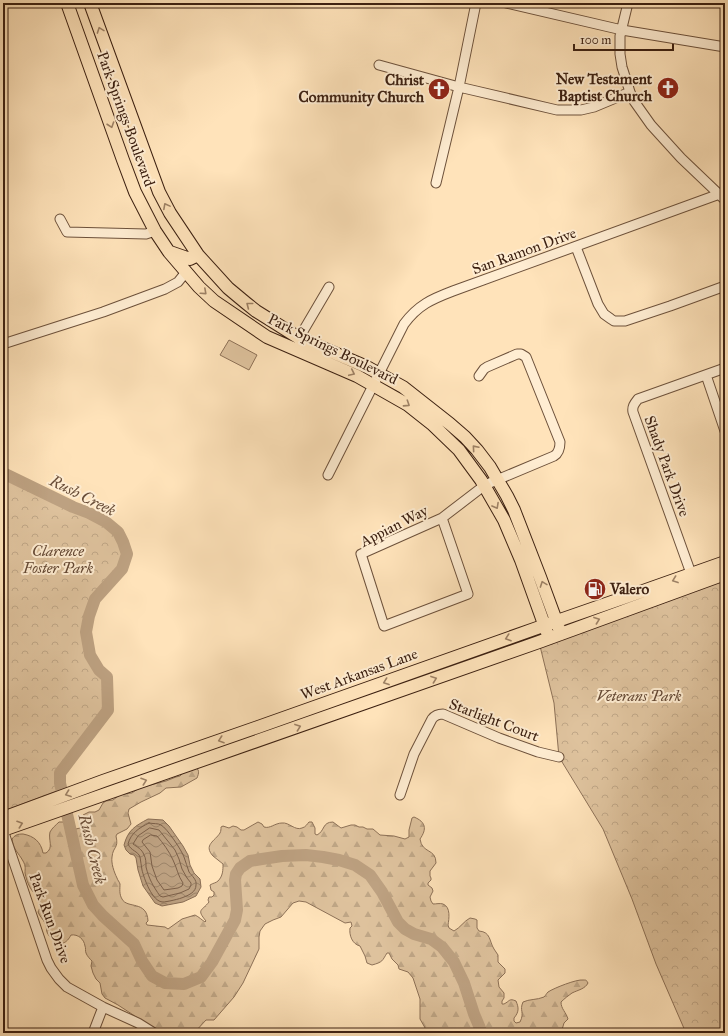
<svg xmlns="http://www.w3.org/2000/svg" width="728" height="1036" font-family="'IM FELL Great Primer',serif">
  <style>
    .forest { fill: url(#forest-firs); stroke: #8d7157 }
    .park { fill: url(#park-crowns); stroke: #8d7157 }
    .pitch { fill: #dec29d; stroke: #8d7157 }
    .water { fill: url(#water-waves); stroke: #896d54 }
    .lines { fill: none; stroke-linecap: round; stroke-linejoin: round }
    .shore { stroke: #7c6049; stroke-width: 1 }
    .river { stroke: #bda181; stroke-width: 12 }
    .minor-casing { stroke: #6d513b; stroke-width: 11 }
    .major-casing { stroke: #3c2011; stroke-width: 14 }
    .minor { stroke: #ffedd2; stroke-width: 9 }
    .major { stroke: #ffe3ba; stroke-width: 12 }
    .oneway { stroke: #9e8266 }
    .labels { text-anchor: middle; stroke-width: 4; stroke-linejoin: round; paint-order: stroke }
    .poi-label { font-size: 15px; font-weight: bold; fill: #3c2011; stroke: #ffedd2; text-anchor: end }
    .street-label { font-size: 15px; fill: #3c2011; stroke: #ffedd2 }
    .park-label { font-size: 15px; font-style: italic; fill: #644834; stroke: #ffedd2 }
    .water-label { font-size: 16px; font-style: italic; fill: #694d38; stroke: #ffedd2 }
  </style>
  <defs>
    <pattern id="forest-firs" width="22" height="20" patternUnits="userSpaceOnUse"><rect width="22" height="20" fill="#dec29d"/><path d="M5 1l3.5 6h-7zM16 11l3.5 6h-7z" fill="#bfa686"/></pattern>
    <pattern id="park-crowns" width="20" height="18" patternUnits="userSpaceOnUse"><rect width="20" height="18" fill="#dec29d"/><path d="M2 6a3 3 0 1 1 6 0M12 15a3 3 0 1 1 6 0" fill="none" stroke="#bfa686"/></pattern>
    <pattern id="water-waves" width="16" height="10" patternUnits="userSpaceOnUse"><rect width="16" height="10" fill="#bda181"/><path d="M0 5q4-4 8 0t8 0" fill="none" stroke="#9b8368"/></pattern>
  </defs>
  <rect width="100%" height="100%" fill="#ffe3ba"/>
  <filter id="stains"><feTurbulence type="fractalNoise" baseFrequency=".005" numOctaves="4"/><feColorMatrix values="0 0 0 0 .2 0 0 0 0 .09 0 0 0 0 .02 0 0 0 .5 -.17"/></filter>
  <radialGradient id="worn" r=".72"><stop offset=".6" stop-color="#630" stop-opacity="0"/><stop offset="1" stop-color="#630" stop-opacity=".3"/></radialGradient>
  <path class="forest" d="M194,767C200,769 199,773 197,778L181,787L166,788L160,793L141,802L129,809L128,813L131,824L127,829L117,834L116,836C119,849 113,846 112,857C111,863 114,872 117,878C118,881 119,881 120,884C120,889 119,894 122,899C127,909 147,900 148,921L146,923L147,925L165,927L168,929L182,919L195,915C199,917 202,920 205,922L206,921C196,909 202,911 209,902L208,900L209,897H212L214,895V892L211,890L210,885C213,883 216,883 218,881C223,876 223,870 223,864C220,861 216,859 213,856C203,845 215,841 220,833C221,831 221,829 221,827L223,826L229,828L233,826L237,827L241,830H244L258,822L262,824L264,827C270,829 275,823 282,823C289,822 295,831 302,828C306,827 307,824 309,822H312L315,828V834L317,835C325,831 322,822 333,822L341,828L351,825H355L359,827H363L367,829H373L380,835L394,836L405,839L409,837V830L412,818L414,817C426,822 427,829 420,839C422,854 436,848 436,863L430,871V876L431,878V880L428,883V885L432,888L433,891L430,897L431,901L433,904C436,904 440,903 443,904C451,907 449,919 448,925L449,928L454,931C460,928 464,921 470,918L475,919L477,920V928L479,931C491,932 489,941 494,949C495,951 497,953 498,955V962L505,969V973L498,980L499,987L504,993V998L502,1001V1004H504C510,1001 509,998 516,1001C519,1008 519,1012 514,1018V1021L516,1023L520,1022C525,1012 519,1011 523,1002C529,999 537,1000 544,997C546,995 546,994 548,992C554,988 577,979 583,980C587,980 586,980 588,983C585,989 578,990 572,993C568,996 565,998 561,1002C561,1009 566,1012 568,1019L564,1023L561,1033H428L420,1019V999L413,978L408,972L399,969L398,965L392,959L389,953H387C382,961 383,962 372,965L367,963L365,956L360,946C352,944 349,935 350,928L352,926L351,922L345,923L306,902L299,901L293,903L281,917L273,920L265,924L260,931L259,937V949L243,983L234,997L214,1020H206L194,1033H159L141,1020L118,1005L105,998L102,994L100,983L96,979L93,973L91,966L92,961C90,959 87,956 86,953C85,951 86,948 85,946C84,939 78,934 71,935C67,943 60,947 53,940C51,938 48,935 47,932C46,929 47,926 45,923C43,919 40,917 38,912C41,907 40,903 39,897C31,892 27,883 25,873C25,869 26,866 23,861C18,852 14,851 12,839C15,835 17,834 23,834C34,836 41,842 43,853H46C54,848 48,840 50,832C52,828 56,825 59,822H66L76,829L80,828L83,815L89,812H95L99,810L103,803L106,801L113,800L121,794L132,793L139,788L166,781L176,777L180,776L186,770Z"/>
  <path class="park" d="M3,473L73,507L89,513L106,522L118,532L123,542L127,554L122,569L95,599L86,632L90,655L99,670L107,677L108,710L60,773V783L62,789L3,811Z
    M725,575V1033H686L656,964L632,899L603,829L559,757L554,703L539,642Z"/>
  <path class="pitch" d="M229,340L257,355L249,370L220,355Z"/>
  <path class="water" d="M148,819L163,820L169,826L183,846L188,855L190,865L194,873L200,879L201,887L196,896L183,902L162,906L155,903L143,886L138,870L136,858L134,855L130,854L126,850L124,845C128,830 135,826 148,819Z"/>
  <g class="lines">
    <path class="shore" d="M149,823C153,824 158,823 161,825C167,828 182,851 184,857C186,862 187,867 189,872C192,876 197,880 196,885C196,892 189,895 184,897C180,899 166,902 163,902C152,902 144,878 142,870C141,866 141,861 140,857C138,851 131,851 128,844C131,833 139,828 149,823Z
      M150,828L159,830L175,850L179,859L182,869L187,878L191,883V885L189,889L180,893L163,897L160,896C153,886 149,879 146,867C146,863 146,858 144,855C142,849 137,847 133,844L138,836Z
      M151,835L157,836C163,843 169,851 173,860C177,868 178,876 183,883L182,886L178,888L164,890L157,880L152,866L150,852L142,842L143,840Z"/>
    <path class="river" d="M3,473L73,507L89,513L106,522L118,532L123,542L127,554L122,569L95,599L89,616L86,632L90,655L99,670L107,677L108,710L60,773V783L83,885L93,905L103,916L134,944L142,961L152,976L165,983L184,984L201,977L212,962L235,920L237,910L235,880L236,874L240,868L250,861L262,859L282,856L306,855L323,857L339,860L355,865L370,875L382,892L398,922L405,929L414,934L431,939L442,947L454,962L464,983L474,1014L482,1033"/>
    <g class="minor-casing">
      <path id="minor" d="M506,3L622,30L725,47
        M628,3L620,36V54L622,67L630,92L634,101L651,125L681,158L725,200
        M379,65L459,87L557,110H581L594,107L630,92
        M436,183L459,87L476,3
        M60,219L67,232L146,234L155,231
        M576,247L598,304L604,314L611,319L614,321H625L670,306L725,286
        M299,338L329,287
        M3,344L103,312L165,289L178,282L186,272
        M706,375L725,431
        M328,475L404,324C418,305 432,299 453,291L725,192
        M442,518L468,594L384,626L361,554Z
        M442,518L485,485L554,456C559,453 560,448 560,442L526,357L521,354H517L487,367L484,369L479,376
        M693,579L633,412C632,407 634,404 638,399L725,368
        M400,795L414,754L432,719C435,715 438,714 443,714L499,738L538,752L559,757
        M3,830L47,960L51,968L59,979L67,987L103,1007L138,1023L154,1033
        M93,1033L103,1007"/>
    </g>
    <g class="major-casing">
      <path id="major" d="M67,3L123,160L135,192L155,231L169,252L199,287L214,301L267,337L357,376L408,405L432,424L459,450L481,480L504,520L521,560L549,638
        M90,3L159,192L170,213L198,255L228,288L246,303L256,311L299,338L367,367L403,387L450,424L465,437L477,450L490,467L507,496L514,510L540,577L561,634
        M170,252L190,259L198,255
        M3,818L103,781L258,727L537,628L626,597L725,562
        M3,830L539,642L725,574"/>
    </g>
    <use href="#minor" class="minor"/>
    <use href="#major" class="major"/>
  </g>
  <defs><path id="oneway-chevron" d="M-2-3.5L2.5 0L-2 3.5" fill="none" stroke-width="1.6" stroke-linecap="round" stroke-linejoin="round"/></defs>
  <g class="oneway">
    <use href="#oneway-chevron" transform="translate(100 30) rotate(-110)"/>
    <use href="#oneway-chevron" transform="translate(111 125) rotate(71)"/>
    <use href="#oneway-chevron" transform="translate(166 206) rotate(-118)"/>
    <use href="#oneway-chevron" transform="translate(204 292) rotate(42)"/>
    <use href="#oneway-chevron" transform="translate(249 305) rotate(-142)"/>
    <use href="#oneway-chevron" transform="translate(352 373) rotate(25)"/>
    <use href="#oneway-chevron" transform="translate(407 404) rotate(33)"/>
    <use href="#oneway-chevron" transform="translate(475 448) rotate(-131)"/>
    <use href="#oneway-chevron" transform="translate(496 506) rotate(61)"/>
    <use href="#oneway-chevron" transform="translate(675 580) rotate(160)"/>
    <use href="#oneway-chevron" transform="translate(543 584) rotate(-110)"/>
    <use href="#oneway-chevron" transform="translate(597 620) rotate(-20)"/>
    <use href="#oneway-chevron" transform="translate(508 638) rotate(161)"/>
    <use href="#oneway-chevron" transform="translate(434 679) rotate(-20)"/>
    <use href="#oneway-chevron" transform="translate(386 682) rotate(160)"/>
    <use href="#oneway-chevron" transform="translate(298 727) rotate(-20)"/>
    <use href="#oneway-chevron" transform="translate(221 740) rotate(161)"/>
    <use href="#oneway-chevron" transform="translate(144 781) rotate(-19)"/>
    <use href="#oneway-chevron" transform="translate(68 794) rotate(160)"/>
    <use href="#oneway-chevron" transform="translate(20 824) rotate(-19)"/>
  </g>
  <defs>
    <g id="church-disc" transform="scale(1.15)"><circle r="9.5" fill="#8f2418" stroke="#ffedd2"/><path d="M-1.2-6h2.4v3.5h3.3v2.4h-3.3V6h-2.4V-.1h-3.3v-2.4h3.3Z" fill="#fff"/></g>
    <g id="fuel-disc" transform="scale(1.15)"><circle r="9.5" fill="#8f2418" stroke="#ffedd2"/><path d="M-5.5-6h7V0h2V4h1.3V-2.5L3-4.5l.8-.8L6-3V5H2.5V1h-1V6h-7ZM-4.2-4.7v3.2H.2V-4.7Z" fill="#fff"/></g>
  </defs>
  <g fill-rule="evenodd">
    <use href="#church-disc" x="668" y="88"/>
    <use href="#church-disc" x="439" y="89"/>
    <use href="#fuel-disc" x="595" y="589"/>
  </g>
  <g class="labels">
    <g class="poi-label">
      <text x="652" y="84">New Testament<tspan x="652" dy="17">Baptist Church</tspan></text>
      <text x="424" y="85">Christ<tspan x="424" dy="17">Community Church</tspan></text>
      <text x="610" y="594" text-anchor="start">Valero</text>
    </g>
    <g class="street-label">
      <text transform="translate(126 119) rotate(70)" y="5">Park Springs Boulevard</text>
      <text transform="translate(524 251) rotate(-20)" y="5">San Ramon Drive</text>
      <text transform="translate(333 349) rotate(26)" y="5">Park Springs Boulevard</text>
      <text transform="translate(667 466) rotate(70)" y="5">Shady Park Drive</text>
      <text transform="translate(394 526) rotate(-27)" y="5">Appian Way</text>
      <text transform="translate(359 674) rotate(-20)" y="5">West Arkansas Lane</text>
      <text transform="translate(494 720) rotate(21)" y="5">Starlight Court</text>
      <text transform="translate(50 918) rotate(70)" y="5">Park Run Drive</text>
    </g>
    <g class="park-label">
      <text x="58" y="556">Clarence<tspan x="58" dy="17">Foster Park</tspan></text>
      <text x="639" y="701">Veterans Park</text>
    </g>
    <g class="water-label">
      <text transform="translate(83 495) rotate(27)" y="6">Rush Creek</text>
      <text transform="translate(93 849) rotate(76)" y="6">Rush Creek</text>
    </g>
  </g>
  <rect width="728" height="1036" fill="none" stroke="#ffe3ba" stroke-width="16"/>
  <rect x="4" y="4" width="720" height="1028" fill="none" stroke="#3c2011" stroke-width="2"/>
  <rect x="8" y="8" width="712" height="1020" fill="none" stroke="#3c2011"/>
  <path d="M574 44v6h99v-6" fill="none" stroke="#3c2011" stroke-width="2"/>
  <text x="580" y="44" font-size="12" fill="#3c2011" stroke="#ffedd2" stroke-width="3" paint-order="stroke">100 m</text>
  <rect width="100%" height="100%" filter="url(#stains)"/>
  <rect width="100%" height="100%" fill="url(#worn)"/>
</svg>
